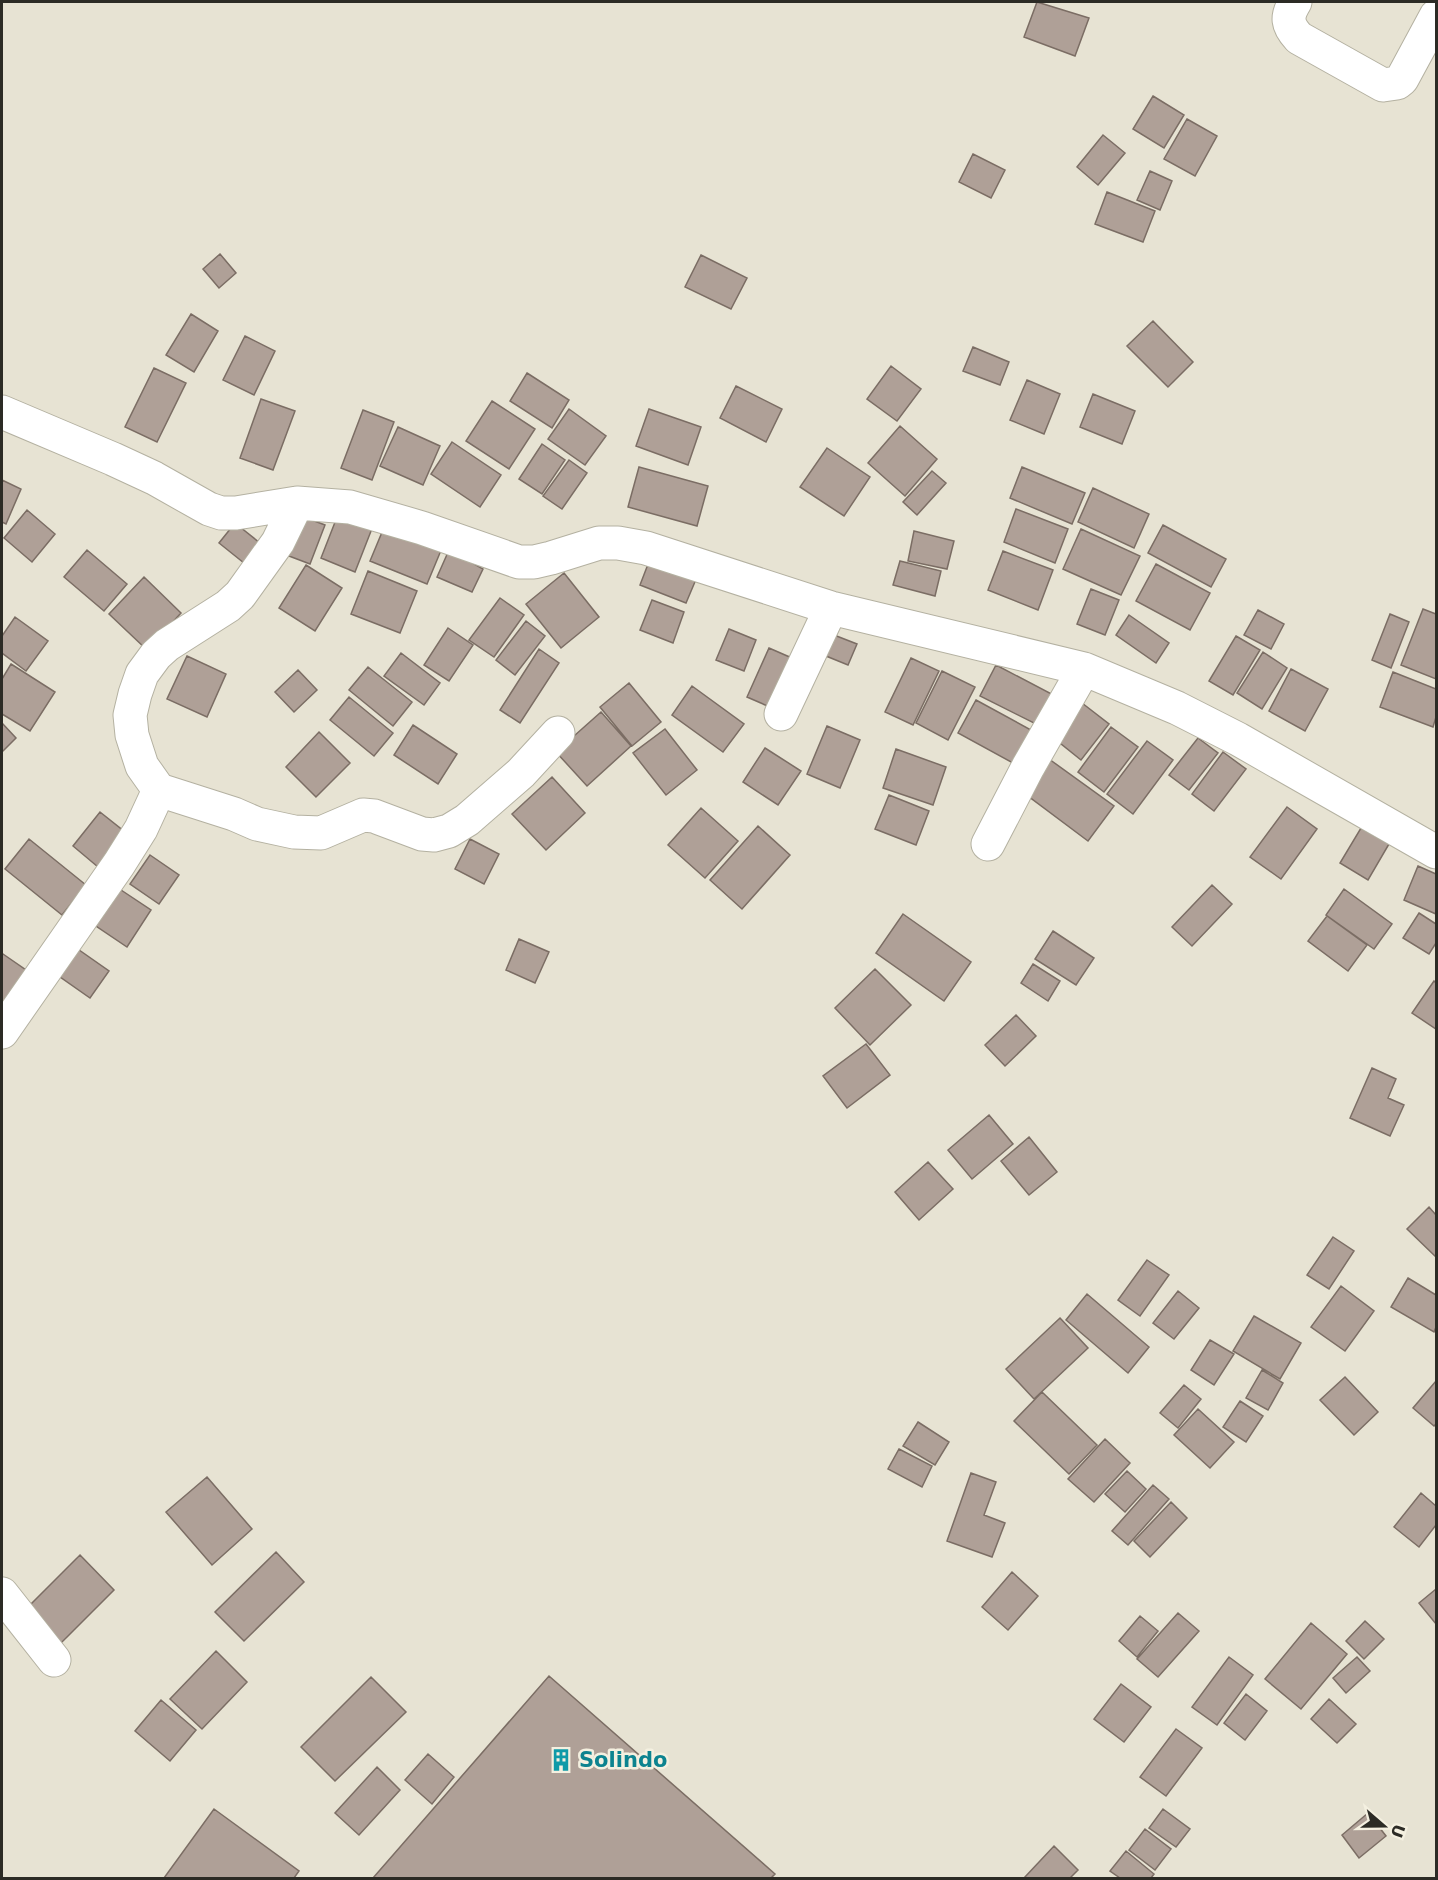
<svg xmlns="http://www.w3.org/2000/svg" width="1438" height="1880" font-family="'DejaVu Sans',sans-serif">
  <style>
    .building { fill: #afa097; stroke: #7b6d64; stroke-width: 1.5 }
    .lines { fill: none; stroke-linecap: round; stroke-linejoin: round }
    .minor-casing { stroke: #b4b1a1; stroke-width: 35 }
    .minor { stroke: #fff; stroke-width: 33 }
    .labels { text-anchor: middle; stroke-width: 5; stroke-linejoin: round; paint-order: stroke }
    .culture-label { font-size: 21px; font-weight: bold; fill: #0d838f; stroke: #f4f0e0; text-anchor: start }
  </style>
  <rect width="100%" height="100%" fill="#e7e3d3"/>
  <path class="building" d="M1037,2L1089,18L1075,56L1024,37Z
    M1153,96L1184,115L1164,148L1133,129Z
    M1187,119L1217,136L1195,176L1164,159Z
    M1103,135L1125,153L1098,185L1077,167Z
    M973,154L1005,170L991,198L959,182Z
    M1150,171L1172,181L1160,210L1137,200Z
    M1107,192L1155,211L1143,242L1095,224Z
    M220,254L236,273L219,288L203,269Z
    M701,255L747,278L731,309L685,287Z
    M191,314L218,331L194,372L166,355Z
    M1153,321L1193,362L1168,387L1127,346Z
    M245,336L275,351L254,395L223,380Z
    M973,347L1009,362L1000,385L963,371Z
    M891,366L921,389L897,421L867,399Z
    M154,368L186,383L157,442L125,427Z
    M527,373L569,400L552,428L510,401Z
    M1027,380L1060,394L1044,434L1010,420Z
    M736,386L782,409L766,442L720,418Z
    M1093,394L1135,411L1122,444L1080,427Z
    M261,399L295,411L273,470L240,458Z
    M492,401L535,429L509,469L466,441Z
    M569,409L606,436L585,465L548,439Z
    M649,409L701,427L688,465L636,446Z
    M363,410L394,422L372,480L341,468Z
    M900,426L937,459L905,496L868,463Z
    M398,427L440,446L423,485L380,466Z
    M452,442L501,475L480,507L431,474Z
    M542,444L565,460L542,494L519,479Z
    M827,448L870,477L844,516L800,487Z
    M569,460L587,473L562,509L543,496Z
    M639,467L708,486L697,526L628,507Z
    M1022,467L1085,493L1072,524L1010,498Z
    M932,471L946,483L917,515L903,502Z
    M2,480L21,489L6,524L2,522Z
    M1093,488L1149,514L1134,548L1078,522Z
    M1016,509L1068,529L1055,563L1004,542Z
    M27,510L55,534L32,562L4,538Z
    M339,512L373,526L355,572L321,558Z
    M304,517L325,525L310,564L289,556Z
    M235,523L260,543L244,563L219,543Z
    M385,525L442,548L427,584L370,561Z
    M1163,525L1226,559L1211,587L1148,553Z
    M1081,529L1140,556L1121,595L1063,569Z
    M914,531L954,541L947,569L908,561Z
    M453,541L467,560L483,569L472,592L437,577Z
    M87,550L127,584L104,611L64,577Z
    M1003,551L1053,570L1038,610L988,590Z
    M650,559L697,577L686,603L640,585Z
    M900,561L941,571L935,596L893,585Z
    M1156,564L1210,593L1190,630L1136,601Z
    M306,565L342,588L315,631L279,608Z
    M368,571L417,591L400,633L351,614Z
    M564,573L599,617L561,648L526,604Z
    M144,577L181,613L147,650L109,614Z
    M1091,589L1119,600L1105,635L1077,624Z
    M500,598L524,615L494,657L469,640Z
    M652,600L684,612L673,643L640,630Z
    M1423,609L1436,614V679L1401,665Z
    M1258,610L1284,624L1271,649L1244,635Z
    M1390,614L1409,622L1391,668L1372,660Z
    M1129,615L1169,643L1156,663L1116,635Z
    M15,617L48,641L26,671L2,653V636Z
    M526,621L545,636L515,675L496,660Z
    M448,628L473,645L449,681L424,665Z
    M729,629L756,640L744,671L716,660Z
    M834,635L857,644L848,665L826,656Z
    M1236,636L1260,650L1233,695L1209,681Z
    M769,648L801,662L779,711L747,697Z
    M539,649L559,663L520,723L500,710Z
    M1263,652L1287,668L1262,709L1237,693Z
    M401,653L440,683L424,705L384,676Z
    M187,656L226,674L207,717L167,699Z
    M911,658L939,671L913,725L885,712Z
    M11,664L55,692L30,731L2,714V679Z
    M996,665L1063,700L1048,730L980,696Z
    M368,667L412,702L393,726L349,690Z
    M1291,669L1328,689L1305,731L1269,711Z
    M298,670L317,690L294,712L275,692Z
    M942,671L975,687L948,740L916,723Z
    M1393,672L1436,689V717L1433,727L1380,707Z
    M629,683L661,722L632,746L600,707Z
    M692,686L744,724L723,752L672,715Z
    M349,697L393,733L374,756L330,720Z
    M976,700L1042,736L1024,769L958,733Z
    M1082,703L1109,724L1081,760L1055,739Z
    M601,712L631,746L587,786L556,752Z
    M2,723L16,738L2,752Z
    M413,725L457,754L438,784L394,755Z
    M827,726L860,740L840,788L807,774Z
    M1111,727L1138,747L1104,792L1078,772Z
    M665,729L697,770L666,795L633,753Z
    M319,732L350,763L316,797L286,767Z
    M1198,738L1218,753L1189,790L1169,775Z
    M1147,741L1173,760L1133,814L1107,794Z
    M765,748L801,771L778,805L743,782Z
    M896,749L946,767L933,805L883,788Z
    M1223,752L1246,769L1214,811L1192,794Z
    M1049,759L1114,806L1088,841L1024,793Z
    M552,777L585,813L546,850L512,814Z
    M889,795L929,811L916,845L875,829Z
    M1287,807L1317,829L1281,879L1250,857Z
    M701,808L738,841L705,878L668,845Z
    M100,812L125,832L98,867L73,846Z
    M758,826L790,855L742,909L710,880Z
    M1361,828L1389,844L1368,880L1340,863Z
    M29,839L86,885L62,915L5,869Z
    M470,839L499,854L484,884L455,869Z
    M150,855L179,875L159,904L130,884Z
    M1418,866L1436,874V914L1404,900Z
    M1212,885L1232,904L1192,946L1172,927Z
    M115,886L151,910L127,947L90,922Z
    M1344,889L1392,924L1374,949L1326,915Z
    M1419,913L1436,924V943L1429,954L1403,938Z
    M903,914L971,962L944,1001L876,953Z
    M1327,916L1367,945L1348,971L1308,941Z
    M1053,931L1094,958L1076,985L1035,959Z
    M519,939L549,952L535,983L506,970Z
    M72,945L109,971L90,998L53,972Z
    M3,954L26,970L2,1004V955Z
    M1033,964L1060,981L1048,1001L1021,983Z
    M875,969L911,1005L870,1045L835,1008Z
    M1434,981L1436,983V1029L1412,1013Z
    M1016,1015L1036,1036L1005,1066L985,1045Z
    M866,1044L890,1075L847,1108L823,1076Z
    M1372,1068L1396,1079L1388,1098L1404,1105L1390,1136L1350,1118Z
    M989,1115L1013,1144L972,1179L948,1150Z
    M1029,1137L1057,1172L1029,1195L1001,1161Z
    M928,1162L953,1189L919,1220L895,1192Z
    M1429,1207L1436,1215V1257L1407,1229Z
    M1333,1237L1354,1251L1329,1289L1307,1275Z
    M1147,1260L1169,1275L1140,1316L1118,1300Z
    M1408,1278L1436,1295V1327L1434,1332L1391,1307Z
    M1341,1286L1374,1311L1345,1351L1311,1327Z
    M1178,1291L1199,1308L1174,1339L1153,1323Z
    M1087,1294L1149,1347L1128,1373L1066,1320Z
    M1254,1316L1301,1343L1280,1379L1233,1351Z
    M1060,1318L1088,1348L1034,1399L1006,1369Z
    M1210,1340L1234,1354L1214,1385L1191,1370Z
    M1262,1370L1283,1383L1268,1410L1246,1398Z
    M1345,1377L1378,1412L1354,1435L1320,1400Z
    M1436,1381V1424L1434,1426L1413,1408Z
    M1184,1385L1201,1399L1178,1428L1160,1413Z
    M1042,1392L1097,1445L1069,1474L1014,1421Z
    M1240,1401L1263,1416L1246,1442L1223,1427Z
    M1198,1409L1234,1442L1210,1468L1174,1435Z
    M918,1422L949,1442L935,1465L903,1446Z
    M1105,1439L1130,1463L1094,1502L1068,1479Z
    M899,1449L932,1466L922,1487L888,1469Z
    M1127,1471L1146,1489L1125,1512L1105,1494Z
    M971,1473L996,1482L984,1515L1005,1523L992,1557L947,1541Z
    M207,1477L252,1529L212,1565L166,1512Z
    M1153,1485L1169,1499L1128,1545L1112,1531Z
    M1421,1493L1436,1506V1525L1419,1547L1394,1527Z
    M1171,1502L1187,1518L1150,1557L1134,1541Z
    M276,1552L304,1582L244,1641L215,1612Z
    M80,1555L114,1590L56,1648L22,1613Z
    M1012,1572L1038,1596L1008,1630L982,1607Z
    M1436,1589V1624L1419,1603Z
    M1178,1613L1199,1631L1158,1677L1137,1659Z
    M1140,1616L1158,1631L1137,1657L1119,1641Z
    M1365,1621L1384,1639L1364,1659L1346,1641Z
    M1311,1623L1347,1654L1301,1709L1265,1679Z
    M216,1651L247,1682L202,1729L170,1699Z
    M1229,1657L1253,1675L1217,1725L1192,1707Z
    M1357,1657L1370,1671L1346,1693L1333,1678Z
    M549,1676L775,1874L771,1878H373Z
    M371,1677L406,1712L335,1781L301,1747Z
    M1121,1684L1151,1707L1124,1742L1094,1719Z
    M1246,1694L1267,1711L1245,1740L1224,1723Z
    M1329,1699L1356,1724L1337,1743L1311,1719Z
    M161,1700L196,1730L170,1761L135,1731Z
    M1176,1729L1202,1748L1166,1796L1140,1777Z
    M428,1754L454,1777L432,1804L405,1780Z
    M377,1767L400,1790L359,1835L335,1813Z
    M214,1809L299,1871L294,1878H164Z
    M1163,1809L1190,1829L1176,1847L1149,1828Z
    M1368,1813L1386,1836L1359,1858L1342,1835Z
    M1145,1829L1171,1849L1155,1870L1129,1850Z
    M1054,1846L1078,1870L1070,1878H1024Z
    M1126,1851L1154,1874L1151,1878H1120L1110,1871Z"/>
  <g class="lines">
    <g class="minor-casing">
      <path id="minor" d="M1295,2C1286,17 1287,25 1299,38L1383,85L1397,83L1402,79L1436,16
        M2,412L113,459L154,478L209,509L221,513H236L297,503L350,507L422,528L519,562H534L551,558L599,543H618L646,548L831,608L1084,669L1177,708L1238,739L1436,852
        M297,503L278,542L240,595L228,606L167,645L156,655L142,674L135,694L130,715L132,735L142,766L159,790L234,814L257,824L294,832L321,833L363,815L374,816L422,834L434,835L449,831L467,820L521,773L558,733
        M781,714L831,608
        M988,844L1028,767L1084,669
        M2,1032L119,864L141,829L159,790
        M2,1594L54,1660"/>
    </g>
    <use href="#minor" class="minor"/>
  </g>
  <defs>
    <g id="building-bare" transform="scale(1.8)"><path d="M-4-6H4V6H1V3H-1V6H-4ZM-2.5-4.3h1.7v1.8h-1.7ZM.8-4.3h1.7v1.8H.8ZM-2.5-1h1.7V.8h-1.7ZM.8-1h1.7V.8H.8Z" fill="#0f9aa8" stroke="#f4f0e0" stroke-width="2.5" paint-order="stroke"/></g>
  </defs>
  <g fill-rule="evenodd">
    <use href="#building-bare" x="561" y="1760"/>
  </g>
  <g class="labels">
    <g class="culture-label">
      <text x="579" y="1767">Solindo</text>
    </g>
  </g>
  <rect width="1438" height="1880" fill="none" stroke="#2c2b25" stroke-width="6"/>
  <g transform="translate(1384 1826) rotate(110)" stroke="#f4f0e0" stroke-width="4.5" paint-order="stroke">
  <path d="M0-4.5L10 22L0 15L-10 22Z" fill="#2c2b25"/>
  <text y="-9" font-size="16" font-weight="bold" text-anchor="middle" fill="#2c2b25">U</text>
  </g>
</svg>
